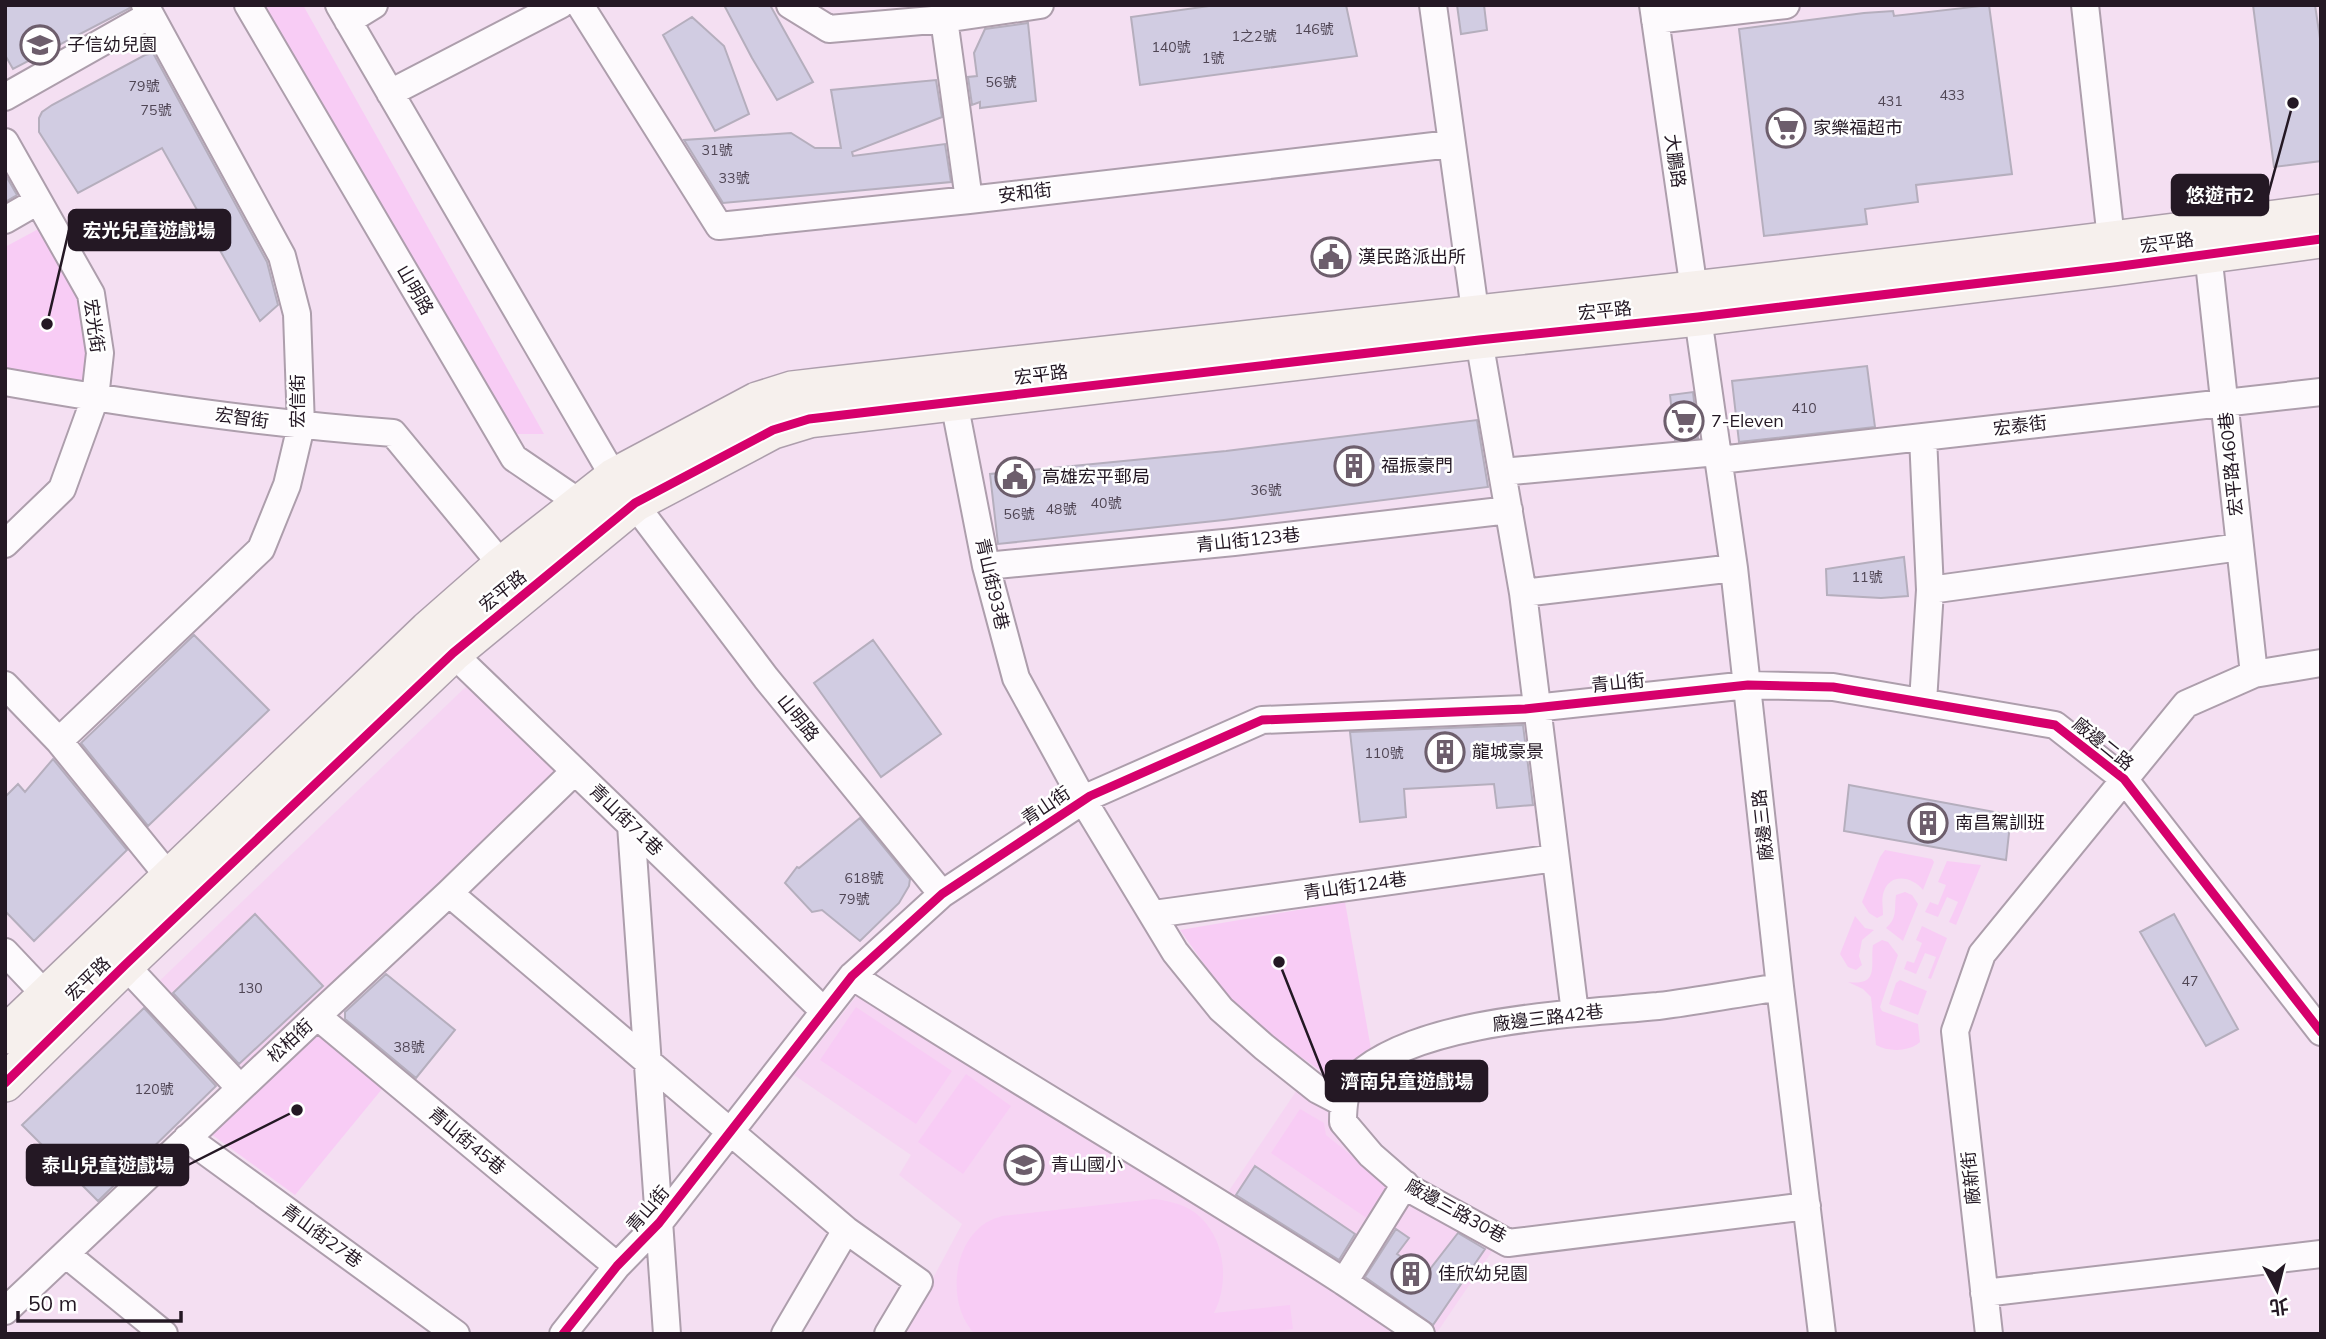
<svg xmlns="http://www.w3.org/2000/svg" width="2326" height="1339" font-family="Mulish,'Noto Sans TC',sans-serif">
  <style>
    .built { fill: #f6d5f3 }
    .green { fill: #f8ccf5 }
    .building { fill: #d1cce2; stroke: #b5aebd; stroke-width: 2 }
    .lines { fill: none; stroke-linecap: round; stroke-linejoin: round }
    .street-casing { stroke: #ad9eac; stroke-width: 30 }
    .secondary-casing { stroke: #ad9eac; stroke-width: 40 }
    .street { stroke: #fdfafd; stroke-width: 26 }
    .secondary { stroke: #f6f0ed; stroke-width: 37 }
    .cycleway-casing { stroke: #fff; stroke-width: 13 }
    .cycleway { stroke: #d6006c; stroke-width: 9 }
    .labels { text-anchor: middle; stroke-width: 5; stroke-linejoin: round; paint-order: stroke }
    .number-label { font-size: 14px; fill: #4f4554 }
    .poi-label { font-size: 18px; fill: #241824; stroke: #fff; text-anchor: start }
    .street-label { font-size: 18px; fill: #241824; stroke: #fff }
    .leader { fill: none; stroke: #241824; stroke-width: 2.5 }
    .callout-dot { fill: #241824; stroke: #fff; stroke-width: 2.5 }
    .callout { fill: #241824; stroke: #241824; stroke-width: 2.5 }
    .callout-label { font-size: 19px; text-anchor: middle; font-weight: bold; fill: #fff }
  </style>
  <rect width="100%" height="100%" fill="#f4dff2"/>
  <path class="built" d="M477,676L575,771L240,1088L149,991Z
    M859,993L1034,1100L1401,1334H903L962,1224L899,1175L911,1155L794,1075Z
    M1297,1090L1334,1115L1499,1241L1436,1334H1427L1224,1198Z"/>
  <path class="green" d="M261,5H303L544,434H517Z
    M44,226L83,296L89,389L5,375V247Z
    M1885,850L1932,859L1934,862L1923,890C1913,877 1891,872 1884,891C1881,899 1883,907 1883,915L1877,918L1869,913L1862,902L1880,857Z
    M1947,861L1981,865L1956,925L1949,922L1958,902L1947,897L1938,917L1925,912L1930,902L1938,905L1946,885L1938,882Z
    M1905,892L1912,895L1918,904L1903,941L1886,928C1898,918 1894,908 1896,895Z
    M1345,902L1371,1049L1344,1069L1335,1081L1264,1031L1226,995L1180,930Z
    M1855,916L1865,928L1874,930L1862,940L1859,956L1862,965L1856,970L1848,967L1840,954Z
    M1922,926L1947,938L1931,979L1928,978L1936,957L1925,953L1916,974L1904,969L1907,961L1914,963L1922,943L1916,940Z
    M1882,940L1888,942L1898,955L1880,1007L1882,1011L1918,1024L1920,1042C1909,1052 1888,1052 1876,1045L1871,997L1863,989L1848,982C1880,986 1870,966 1873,945Z
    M1900,980L1927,991L1918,1015L1889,1004L1896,983Z
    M856,1007L952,1071L916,1124L820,1060Z
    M313,1028L382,1089L295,1195L207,1131Z
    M966,1074L1011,1106L963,1174L918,1142Z
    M1300,1109L1324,1123L1326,1135L1390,1187L1368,1219L1271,1153Z
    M1154,1199C1170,1201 1188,1205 1200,1217C1226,1241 1229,1284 1214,1313L1290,1305L1293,1329L1251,1334H975C949,1308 951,1254 978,1229C985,1222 993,1219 1002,1216Z"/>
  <path class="building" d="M5,5H129L130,8L13,69L5,55Z
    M724,5H770L813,82L777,100L752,58Z
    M1216,5H1346L1357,56L1140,85L1131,17Z
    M1457,5H1484L1487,30L1461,34Z
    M1989,5L2012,174L1916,185L1918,202L1865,209L1867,224L1764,236L1739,29L1864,13L1893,11L1894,16Z
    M2253,5H2315L2321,45V161L2274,167Z
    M692,17L724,46L749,114L715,131L663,35Z
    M1028,23L1036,101L980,108V102L972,105L968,77L977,76L974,53L985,29Z
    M153,53L267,262L278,305L260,321L162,148L78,193L39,132V118L42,112L52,105L145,55Z
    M936,80L942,117L852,152L853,156L945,144L951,182L723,203L684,140L791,133L815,148H841L831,90Z
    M5,174L17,195L5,202Z
    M1867,366L1875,427L1739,442L1732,381Z
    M1693,392L1698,438L1675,440L1670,395Z
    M1477,420L1488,487L1224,520L998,544L990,474L1226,451Z
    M1904,557L1908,596L1881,598L1827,595L1826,569Z
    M194,635L269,710L148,826L81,743Z
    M873,640L941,734L881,777L814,683Z
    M1523,725L1533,805L1497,808L1494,784L1404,789L1406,817L1360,822L1350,732Z
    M53,759L127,850L34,941L5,911V797L18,784L25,792Z
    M1849,785L2011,815L2006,860L1844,831Z
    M860,818L910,879L909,886L899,903L860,941L822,910L812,912L785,883L797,867L799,868Z
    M255,914L323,986L239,1064L173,993Z
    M2174,914L2238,1029L2206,1046L2140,932Z
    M386,974L455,1030L416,1078L345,1019V1012Z
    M144,1008L216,1086L98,1201L22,1125Z
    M1255,1166L1355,1234L1339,1260L1236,1195Z
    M1396,1229L1409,1238L1397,1254L1427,1273L1458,1233L1485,1249L1433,1325L1365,1277Z"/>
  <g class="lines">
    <g class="street-casing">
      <path id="street" d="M248,5L514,458L580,503H598
        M339,5L614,477L766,678L942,894
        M580,5L719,226L969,200L1451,144
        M790,5L829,29L944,19L1040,5
        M1433,5L1479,340L1523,593L1575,1013
        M1653,5L1734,568L1780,987L1822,1334
        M2085,5L2113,257
        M944,19L969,200
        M1655,20L1786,5
        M348,21L374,5
        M390,93L560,5
        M5,97L150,15
        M5,142L91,294L100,353L95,398L62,489L5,544
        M5,220L38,201
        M2208,253L2254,674
        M5,382C134,405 263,423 393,433L502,565
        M966,390L954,402L986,566L1016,678L1083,800L1175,952L1221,1009L1264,1047L1318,1090L1343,1103
        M1719,460L2321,392
        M1502,472L1717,452
        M986,566L1234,542L1509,510
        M1930,590L2240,547
        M1523,593L1734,568
        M440,641L824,1011
        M5,685L59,741L170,878
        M1923,702L1930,590L1923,437
        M59,741L261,549L287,485L301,426L297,314L282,256L145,5
        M631,825L667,1334
        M449,893L846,1230L785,1334
        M1154,914L1555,858
        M5,952L57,1007
        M125,965L240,1088
        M852,976C1015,1081 1182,1177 1344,1282
        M1780,987C1739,993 1699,1001 1658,1006C1575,1014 1418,1019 1356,1077C1344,1087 1343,1108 1343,1122L1371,1155L1410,1189L1508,1243L1807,1206
        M317,1016L617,1266
        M187,1138L456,1334
        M1405,1184L1344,1282L1421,1334
        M846,1230L919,1282L888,1334
        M67,1255L164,1334
        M1984,1293L2321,1254
        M5,1311L317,1016L449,893L575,771
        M563,1334L617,1266L659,1223L852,976L942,894L1090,796L1262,720L1525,709L1748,685L1833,687L2055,725L2124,779L2321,1032
        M1989,1334L1955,1031L1982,954L2186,704L2254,674L2321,663"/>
    </g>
    <g class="secondary-casing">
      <path id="secondary" d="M5,1035L428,630L502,565L614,477L757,401L792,390C1302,332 1812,281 2321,213
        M5,1083L125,965L453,653L635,503L773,430L809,419L1479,340L1698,317L2114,267L2321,239"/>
    </g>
    <use href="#street" class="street"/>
    <use href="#secondary" class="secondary"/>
    <g class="cycleway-casing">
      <path id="cycleway" d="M5,1083L125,965L453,653L635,503L773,430L809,419L1479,340L1698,317L2114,267L2321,239
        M563,1334L617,1266L659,1223L852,976L942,894L1090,796L1262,720L1525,709L1748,685L1833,687L2055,725L2124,779L2321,1032"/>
    </g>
    <use href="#cycleway" class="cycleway"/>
  </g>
  <defs>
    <g id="school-ring" transform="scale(2.0125)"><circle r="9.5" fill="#fff" stroke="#6d5e6c" stroke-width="1.5"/><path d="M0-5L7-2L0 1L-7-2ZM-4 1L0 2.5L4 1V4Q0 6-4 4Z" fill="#6d5e6c"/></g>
    <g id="supermarket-ring" transform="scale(2.0125)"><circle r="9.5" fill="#fff" stroke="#6d5e6c" stroke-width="1.5"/><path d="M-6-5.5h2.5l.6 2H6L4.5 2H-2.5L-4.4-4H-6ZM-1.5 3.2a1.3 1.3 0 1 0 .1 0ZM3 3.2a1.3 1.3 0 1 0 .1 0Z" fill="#6d5e6c"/></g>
    <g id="civic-ring" transform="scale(2.0125)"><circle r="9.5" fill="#fff" stroke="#6d5e6c" stroke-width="1.5"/><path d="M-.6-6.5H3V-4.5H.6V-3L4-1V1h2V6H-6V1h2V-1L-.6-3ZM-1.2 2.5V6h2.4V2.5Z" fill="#6d5e6c"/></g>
    <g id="building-ring" transform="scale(2.0125)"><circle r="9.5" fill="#fff" stroke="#6d5e6c" stroke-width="1.5"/><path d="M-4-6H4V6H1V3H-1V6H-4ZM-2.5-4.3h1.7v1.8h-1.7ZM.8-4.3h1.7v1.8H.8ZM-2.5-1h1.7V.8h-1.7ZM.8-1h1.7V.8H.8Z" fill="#6d5e6c"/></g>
  </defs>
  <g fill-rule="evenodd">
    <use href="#school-ring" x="40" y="45"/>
    <use href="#supermarket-ring" x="1786" y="128"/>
    <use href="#civic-ring" x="1331" y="257"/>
    <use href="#supermarket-ring" x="1684" y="421"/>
    <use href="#building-ring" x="1354" y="466"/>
    <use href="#civic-ring" x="1015" y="477"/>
    <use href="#building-ring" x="1445" y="752"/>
    <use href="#building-ring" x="1928" y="823"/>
    <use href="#school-ring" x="1024" y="1165"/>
    <use href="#building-ring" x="1411" y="1274"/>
  </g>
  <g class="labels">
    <g class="number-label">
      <text x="1314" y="34">146號</text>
      <text x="1254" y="41">1之2號</text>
      <text x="1171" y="52">140號</text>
      <text x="1213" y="63">1號</text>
      <text x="1001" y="87">56號</text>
      <text x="144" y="91">79號</text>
      <text x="1952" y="100">433</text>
      <text x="1890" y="106">431</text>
      <text x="156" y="115">75號</text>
      <text x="717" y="155">31號</text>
      <text x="734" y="183">33號</text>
      <text x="1804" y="413">410</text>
      <text x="1266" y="495">36號</text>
      <text x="1106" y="508">40號</text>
      <text x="1061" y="514">48號</text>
      <text x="1019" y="519">56號</text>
      <text x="1867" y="582">11號</text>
      <text x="1384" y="758">110號</text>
      <text x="864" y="883">618號</text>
      <text x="854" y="904">79號</text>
      <text x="2190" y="986">47</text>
      <text x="250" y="993">130</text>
      <text x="409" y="1052">38號</text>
      <text x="154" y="1094">120號</text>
    </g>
    <g class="poi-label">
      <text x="67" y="51">子信幼兒園</text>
      <text x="1813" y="134">家樂福超市</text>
      <text x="1358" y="263">漢民路派出所</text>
      <text x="1711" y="427">7-Eleven</text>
      <text x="1381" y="472">福振豪門</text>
      <text x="1042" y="483">高雄宏平郵局</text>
      <text x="1472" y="758">龍城豪景</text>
      <text x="1955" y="829">南昌駕訓班</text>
      <text x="1051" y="1171">青山國小</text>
      <text x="1438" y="1280">佳欣幼兒園</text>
    </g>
    <g class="street-label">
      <text transform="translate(1675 161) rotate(82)" y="6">大鵬路</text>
      <text transform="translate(1025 193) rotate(-7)" y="6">安和街</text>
      <text transform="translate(2167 243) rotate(-8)" y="6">宏平路</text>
      <text transform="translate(415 290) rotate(60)" y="6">山明路</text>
      <text transform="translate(1605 311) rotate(-6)" y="6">宏平路</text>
      <text transform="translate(94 326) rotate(82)" y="6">宏光街</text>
      <text transform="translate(1041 375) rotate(-7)" y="6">宏平路</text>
      <text transform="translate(298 401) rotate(-90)" y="6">宏信街</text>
      <text transform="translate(242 418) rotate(8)" y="6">宏智街</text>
      <text transform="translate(2020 426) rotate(-7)" y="6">宏泰街</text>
      <text transform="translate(2231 464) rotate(-96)" y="6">宏平路460巷</text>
      <text transform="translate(1248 540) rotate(-6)" y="6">青山街123巷</text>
      <text transform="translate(992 584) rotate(77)" y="6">青山街93巷</text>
      <text transform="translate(503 591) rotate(-39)" y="6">宏平路</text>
      <text transform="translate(1618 683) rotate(-6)" y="6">青山街</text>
      <text transform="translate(798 718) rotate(51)" y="6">山明路</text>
      <text transform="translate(2103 744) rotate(39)" y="6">廠邊二路</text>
      <text transform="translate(1046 806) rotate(-34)" y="6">青山街</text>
      <text transform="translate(626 820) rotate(44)" y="6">青山街71巷</text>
      <text transform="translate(1763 825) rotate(-96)" y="6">廠邊三路</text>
      <text transform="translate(1355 886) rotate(-8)" y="6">青山街124巷</text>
      <text transform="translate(88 979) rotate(-44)" y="6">宏平路</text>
      <text transform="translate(1548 1018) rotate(-7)" y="6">廠邊三路42巷</text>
      <text transform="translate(290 1041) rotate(-43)" y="6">松柏街</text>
      <text transform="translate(467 1141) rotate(40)" y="6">青山街45巷</text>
      <text transform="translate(1971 1178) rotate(-96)" y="6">廠新街</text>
      <text transform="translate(648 1209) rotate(-49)" y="6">青山街</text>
      <text transform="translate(1456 1211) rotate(29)" y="6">廠邊三路30巷</text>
      <text transform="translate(322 1236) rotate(36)" y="6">青山街27巷</text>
    </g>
  </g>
  <path class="leader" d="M2293 103L2268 195M47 324L69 230M1279 962L1326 1081M297 1110L188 1165"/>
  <g class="callout-dot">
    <circle cx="2293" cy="103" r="7"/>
    <circle cx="47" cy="324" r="7"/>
    <circle cx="1279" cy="962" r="7"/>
    <circle cx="297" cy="1110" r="7"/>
  </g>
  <g class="callout">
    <rect x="2172" y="175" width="96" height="40" rx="7"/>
    <rect x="69" y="210" width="161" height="40" rx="7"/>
    <rect x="1326" y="1061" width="161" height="40" rx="7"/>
    <rect x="27" y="1145" width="161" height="40" rx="7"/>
  </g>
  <g class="callout-label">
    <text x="2220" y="202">悠遊市2</text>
    <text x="149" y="237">宏光兒童遊戲場</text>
    <text x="1407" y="1088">濟南兒童遊戲場</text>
    <text x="108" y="1172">泰山兒童遊戲場</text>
  </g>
  <rect width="2326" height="1339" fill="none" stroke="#241824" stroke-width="14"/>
  <g transform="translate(2277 1290) rotate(173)" stroke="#ffffff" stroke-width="5" paint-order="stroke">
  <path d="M0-5L12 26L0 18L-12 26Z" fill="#241824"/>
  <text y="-10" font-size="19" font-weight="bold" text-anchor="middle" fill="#241824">北</text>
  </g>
  <path d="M18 1311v10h163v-10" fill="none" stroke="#241824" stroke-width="3.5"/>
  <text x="28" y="1311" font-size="21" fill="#241824" stroke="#ffffff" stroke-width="5" paint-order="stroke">50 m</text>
</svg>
